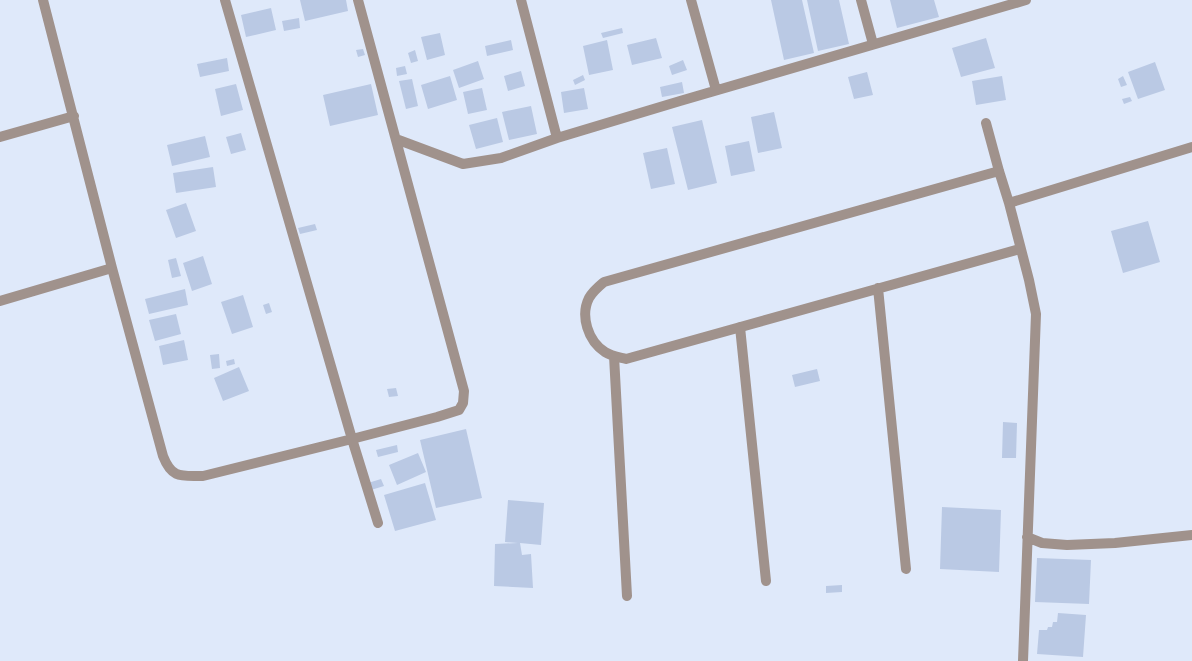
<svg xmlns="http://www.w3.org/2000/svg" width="1192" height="661" font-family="'Noto Serif',serif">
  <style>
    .building { fill: #bac9e4 }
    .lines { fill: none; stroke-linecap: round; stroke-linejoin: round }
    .street { stroke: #a0928c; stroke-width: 10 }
  </style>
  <rect width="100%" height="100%" fill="#dfe9fa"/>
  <path class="building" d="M300,0H346L348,11L305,21Z
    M771,0H802L814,53L784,60Z
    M807,0H839L849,44L818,51Z
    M890,0H934L939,17L897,28Z
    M271,8L276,30L246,37L241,15Z
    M299,18L300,28L284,31L282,21Z
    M622,28L623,33L603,38L601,33Z
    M440,33L445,55L427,60L421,37Z
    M656,38L662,58L632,65L627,45Z
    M986,38L995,68L961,77L952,48Z
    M511,40L513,50L487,56L485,46Z
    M607,40L613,70L589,75L583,46Z
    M363,49L365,55L358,57L356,50Z
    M415,50L418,61L411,63L408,53Z
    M227,58L229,71L200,77L197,64Z
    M683,60L687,70L672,75L669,66Z
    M478,61L484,79L459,88L453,70Z
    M1155,62L1165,90L1138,99L1128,72Z
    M405,66L407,74L397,76L396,68Z
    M521,71L525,86L508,91L504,76Z
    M867,72L873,95L854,99L848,77Z
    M583,75L585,80L575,85L573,80Z
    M450,76L457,100L428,109L421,85Z
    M1002,76L1006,100L976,105L972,81Z
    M1123,76L1127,85L1121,87L1118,79Z
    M412,79L418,106L406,109L399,81Z
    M682,82L684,93L662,97L660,87Z
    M236,84L243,110L221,116L215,89Z
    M371,84L378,115L330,126L323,95Z
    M482,88L487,110L468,114L463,92Z
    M584,88L588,109L564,113L561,92Z
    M1130,97L1132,101L1124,104L1122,99Z
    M531,106L537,134L509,140L502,112Z
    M774,112L782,148L758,153L751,117Z
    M497,118L503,142L476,149L469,125Z
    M702,120L717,183L688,190L672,127Z
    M241,133L246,150L231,154L226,137Z
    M205,136L210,157L172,166L167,145Z
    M749,141L755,171L731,176L725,146Z
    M667,148L675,184L651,189L643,153Z
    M213,167L216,187L176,193L173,173Z
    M186,203L196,231L176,238L166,210Z
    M1148,221L1160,262L1123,273L1111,231Z
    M315,224L317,230L300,234L298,228Z
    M203,256L212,284L192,291L183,263Z
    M176,258L181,276L172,278L168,260Z
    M185,289L188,305L149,314L145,299Z
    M243,295L253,327L232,334L221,302Z
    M269,303L272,312L266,314L263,305Z
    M176,314L181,334L155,341L149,320Z
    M184,340L188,360L163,365L159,346Z
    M219,354L220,368L212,369L210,355Z
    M234,359L235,364L227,366L226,361Z
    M239,367L249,391L223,401L214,378Z
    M817,369L820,381L795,387L792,375Z
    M396,388L398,396L389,397L387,389Z
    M1003,422L1017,423L1016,458H1002Z
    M466,429L482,498L436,508L420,440Z
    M397,445L398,452L378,457L376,450Z
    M418,453L426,472L397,485L389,465Z
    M381,479L384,486L371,490L368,483Z
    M425,483L436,520L395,531L384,495Z
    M508,500L544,503L541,545L520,543L522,555L531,554L533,588L494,586L495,544L518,543L505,542Z
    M942,507L1001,510L999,572L940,569Z
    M1037,558L1091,560L1089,604L1035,602Z
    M842,585V592L826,593V586Z
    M1058,613L1086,615L1083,657L1037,654L1039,630H1047L1048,627H1052L1053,622H1057Z"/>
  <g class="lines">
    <path class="street" d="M43,0L112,268L163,456C172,479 181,476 203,476L352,439L437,417L459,410L463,403L464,391L358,0
      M225,0L352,439L378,523
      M521,0L557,138
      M691,0L716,90
      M861,0L873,44
      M986,123L999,171L1009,203L1029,280L1036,314L1023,661
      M0,137L74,116
      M396,139L463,164L501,158L557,138L680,101L1026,0
      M999,171L604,282C598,287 593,291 589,298C580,316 588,341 605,352C611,356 618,357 626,359L1020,249
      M1009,203L1192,147
      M878,288L906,569
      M0,301L112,268
      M740,327L766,581
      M614,356L627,596
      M1027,537L1042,543L1067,545L1115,543L1192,535"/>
  </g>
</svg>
